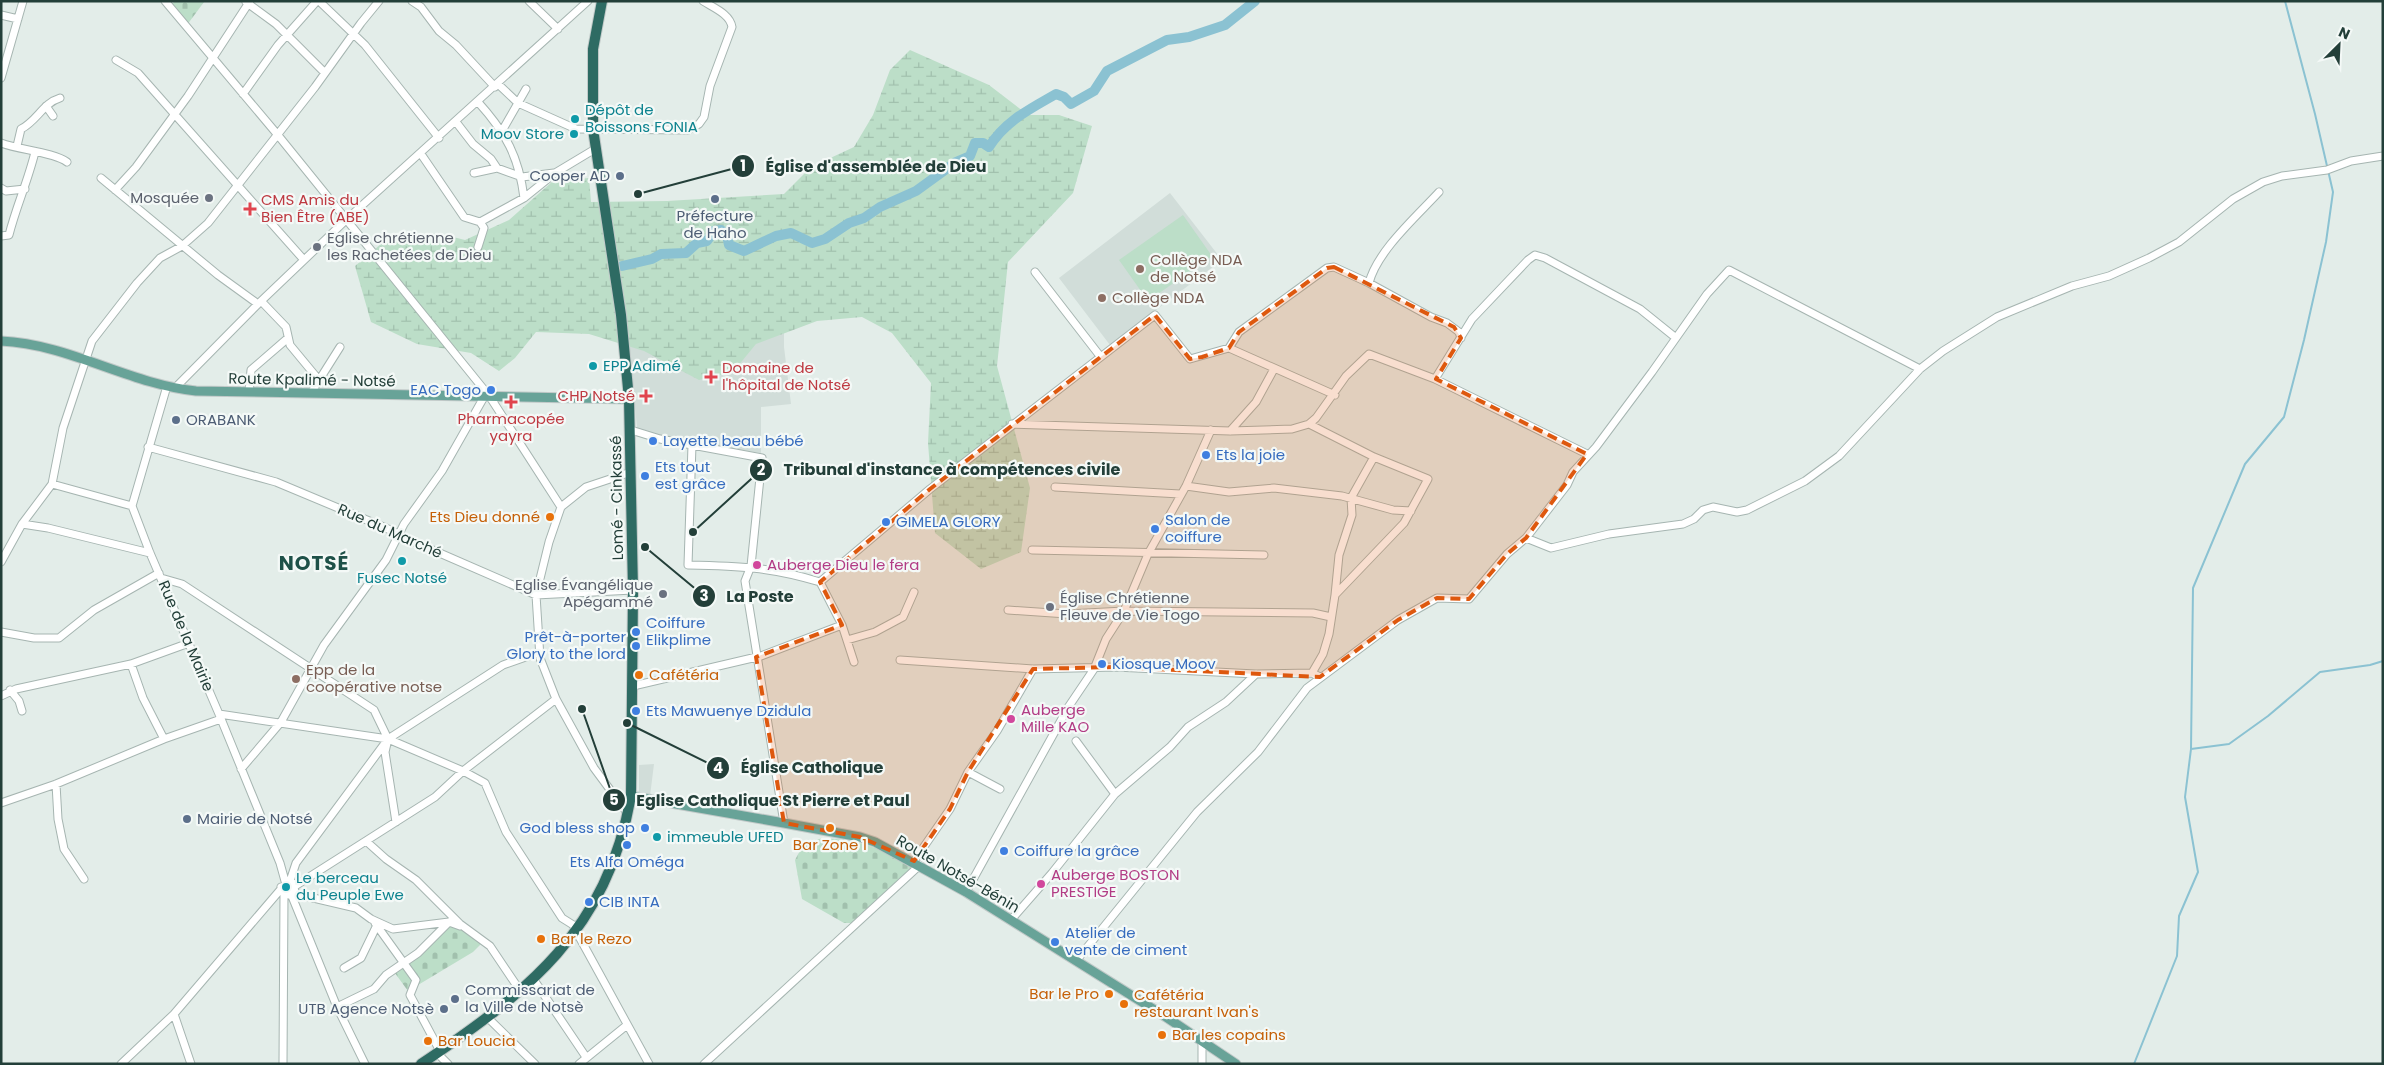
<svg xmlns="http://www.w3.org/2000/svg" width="2384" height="1065" font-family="Poppins,sans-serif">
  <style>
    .built { fill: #d1ddd9 }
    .wetland { fill: url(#wetland-marsh) }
    .cemetery { fill: url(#cemetery-stones) }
    .pitch { fill: #bcdec8 }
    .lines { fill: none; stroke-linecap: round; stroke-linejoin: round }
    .stream { stroke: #8bc2d2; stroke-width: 2 }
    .river { stroke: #8bc2d2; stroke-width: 10 }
    .minor-casing { stroke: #a6b5b1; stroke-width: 9 }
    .major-casing { stroke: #c1c9c8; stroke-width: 11 }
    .highway-casing { stroke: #c1c9c8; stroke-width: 12 }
    .minor { stroke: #fff; stroke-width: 7 }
    .major { stroke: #68a398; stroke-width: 9 }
    .highway { stroke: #2e6b63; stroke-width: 10 }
    .marked { fill: #de580e; fill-opacity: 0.2; stroke: #de580e; stroke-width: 4; stroke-dasharray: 10 6; stroke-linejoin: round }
    .culture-dot { fill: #0f9aa8; stroke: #f4f9f7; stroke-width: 2 }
    .service-dot { fill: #5c6f8a; stroke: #f4f9f7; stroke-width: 2 }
    .worship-dot { fill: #6b7280; stroke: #f4f9f7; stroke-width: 2 }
    .health-dot { fill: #e0444e; stroke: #f4f9f7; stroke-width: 2 }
    .education-dot { fill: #8d6e63; stroke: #f4f9f7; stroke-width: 2 }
    .shop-dot { fill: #3f7fe0; stroke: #f4f9f7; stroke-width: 2 }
    .food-dot { fill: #e8710a; stroke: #f4f9f7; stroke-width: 2 }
    .hotel-dot { fill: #d1479c; stroke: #f4f9f7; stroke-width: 2 }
    .labels { text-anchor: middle; stroke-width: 4.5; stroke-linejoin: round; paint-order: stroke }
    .culture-label { font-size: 15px; fill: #0d838f; stroke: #f4f9f7; text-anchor: start }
    .service-label { font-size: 15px; fill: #4e5e75; stroke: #f4f9f7; text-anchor: start }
    .worship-label { font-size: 15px; fill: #5b616d; stroke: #f4f9f7; text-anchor: end }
    .health-label { font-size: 15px; fill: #be3a42; stroke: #f4f9f7; text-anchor: start }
    .education-label { font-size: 15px; fill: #785e54; stroke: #f4f9f7; text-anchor: start }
    .street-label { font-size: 15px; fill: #233f39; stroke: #f4f9f7 }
    .shop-label { font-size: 15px; fill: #366cbe; stroke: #f4f9f7; text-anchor: start }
    .food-label { font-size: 15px; fill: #c56008; stroke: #f4f9f7; text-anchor: start }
    .hotel-label { font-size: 15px; fill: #b23c85; stroke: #f4f9f7; text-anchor: start }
    .district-label { font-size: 20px; font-weight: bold; letter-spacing: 1px; fill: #1e5148; stroke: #f4f9f7 }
    .leader { fill: none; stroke: #233f39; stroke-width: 2 }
    .callout-dot { fill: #233f39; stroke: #f4f9f7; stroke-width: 2 }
    .mark-label { font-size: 15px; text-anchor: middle; font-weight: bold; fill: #fff }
    .callout-label { font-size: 16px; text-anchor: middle; font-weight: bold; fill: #233f39; stroke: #f4f9f7; stroke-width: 4.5; stroke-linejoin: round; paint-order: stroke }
  </style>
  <defs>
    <pattern id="wetland-marsh" width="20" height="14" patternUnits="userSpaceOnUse" patternTransform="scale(1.25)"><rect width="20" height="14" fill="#bcdec8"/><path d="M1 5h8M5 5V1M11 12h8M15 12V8" fill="none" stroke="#a1c0ad"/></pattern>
    <pattern id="cemetery-stones" width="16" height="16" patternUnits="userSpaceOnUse" patternTransform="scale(1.25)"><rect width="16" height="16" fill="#bcdec8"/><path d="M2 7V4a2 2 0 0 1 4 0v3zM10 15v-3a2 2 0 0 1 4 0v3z" fill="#a1c0ad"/></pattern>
  </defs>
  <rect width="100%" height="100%" fill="#e3ede9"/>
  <path class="built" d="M1170,193L1222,260L1110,345L1059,278Z
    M626,308L784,310V347L791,404L761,407V453L669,440L637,428Z
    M654,764L650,796L639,793V765Z"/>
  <path class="wetland" d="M910,50L989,85L1028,115H1059L1092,126L1073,193L1008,262L997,366L1030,488L1021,552L981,569L935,533L928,443L931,383L892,333L862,317L817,321L756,344L733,372L699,380L644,351L589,334L536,332L515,358L499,371L471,353L417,344L371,322L355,266L381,244L437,233L465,240L509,220L553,181L589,178L591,202L667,201L784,194L811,167L854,147L873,115L890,70Z"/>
  <path class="cemetery" d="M175,1H204V2L187,25L171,5Z
    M822,838C862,840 880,848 914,867L855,923H844L802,899L795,860L803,845Z
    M448,923L464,929L481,944L473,952L408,991L392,969L418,954Z"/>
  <path class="pitch" d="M1183,215L1212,256L1148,301L1119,260Z"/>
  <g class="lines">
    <path class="stream" d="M2191,749L2229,744L2268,716L2320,672L2370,665L2383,661
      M2134,1064L2177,956L2179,916L2198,872L2185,797L2191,749L2193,588L2245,464L2284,417L2304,340L2326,242L2333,192L2315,114L2285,1"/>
    <path class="river" d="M622,266L652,259L661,254L686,253L697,243L707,241L714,231L721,230L727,235L729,245L744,251L776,236L791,233L812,243L825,239L849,223L864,218L880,207L916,191L956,162L970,156L975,143H983L989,147C1005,121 1030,109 1056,94L1064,97L1071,104L1094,91L1107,71L1167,40L1189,37L1225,25L1255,1"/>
    <g class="minor-casing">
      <path id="minor" d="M165,1L277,134L490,397L561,507
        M319,1L365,45L439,138
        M412,1L421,7L439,31L456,45L495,87
        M529,1L558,29
        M246,2L276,24L325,73
        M1,15L18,19
        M116,60L138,73L304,260
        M1,78L23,1
        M498,84L518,103L576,129L688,130L699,124L704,117L710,86L732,27C730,14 714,8 703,1
        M243,94L278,45L317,1
        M478,102C506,133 519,157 524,198
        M46,106L53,116
        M456,122L473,144L491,159L497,168
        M502,131L526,89
        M1,143C19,150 53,152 67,162
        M17,146L21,129C37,121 43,103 60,98
        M421,154L464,217L480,222L484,228L478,247
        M474,173L497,168L522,177L554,173
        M101,178L218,275L258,304
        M1,188L6,191L25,189
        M115,190L136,167L188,96L250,1
        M480,222L524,198L555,173L595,149
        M1,236L9,235C16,207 28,181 35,152
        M1035,272L1100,356
        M1369,283C1377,251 1417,216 1439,192
        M262,302L286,327L290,345L319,380
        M1229,348L1239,332L1327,268L1334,267L1369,283L1431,317L1447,323L1459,332L1461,338
        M1435,379L1472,319L1528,260L1535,255L1545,258L1640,309L1676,338
        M167,386L132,506L150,553L219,714L280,863L285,881
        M175,388L258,304L347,219L588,1
        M249,392L251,370L288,338
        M311,393L340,347
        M1012,424L1230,431L1292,429L1309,424L1316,418L1346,376L1369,354L1435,379L1587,454
        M1309,424L1374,457L1428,479L1404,523L1335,595L1329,634L1323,654L1312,673
        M631,430L660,439L762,458L751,566L745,581L784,823
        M1230,431L1256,402L1274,369
        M692,445L688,565C739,566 771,567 820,582L842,625L854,662
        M148,447L276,482L386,528L412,541L536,595L633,590
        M52,484L132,506
        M1186,486L1229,492L1274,488L1342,496L1393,510L1411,511
        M1055,487L1180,494
        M22,524L48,528L150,553
        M1526,538L1567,485L1573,472L1596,447L1652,372L1707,294L1729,270L1920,369
        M1032,550L1264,555
        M1,562L22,524L52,484L63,428L92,341L137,283L160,258L182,246L208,223L315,87L361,23L379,1
        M161,578L182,584L374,710L388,739L385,752L396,822
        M820,582L930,489L1155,315L1190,359L1229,348L1335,395
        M1335,595L1339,555L1352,515L1351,498L1374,457
        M1008,610L1067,614L1124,611L1313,613L1331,617
        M1,632L34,638H59L94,610L159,573
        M847,640L875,632L903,617L914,592
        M900,660L1033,669L1116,667L1256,674L1312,673L1320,677
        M131,664L143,698L164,739
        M633,686L761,656L842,625
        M10,690L19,701L22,711
        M1,696L16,689L131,664L189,643
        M219,714L388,739L463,771L485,783L506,832L562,918L578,928
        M1076,741L1115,794
        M241,769L281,722L324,645L386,560L404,524L442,471L484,397
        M968,772L1000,789
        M56,784L58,819L64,849L84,879
        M1,803L56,784L164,739L221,719
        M628,814L594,768L556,699L540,658L536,595L549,542L561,507L586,487L631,472
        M366,841L386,859L416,880L460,924L490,946L521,992
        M914,861L950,809L968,772L997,731L1033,669
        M290,881L296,863L388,739L503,665L540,652
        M295,886L435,797L463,771L556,699
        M281,887L284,893L283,1064
        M966,892L1069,706L1094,669L1106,639L1124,611L1148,554L1186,486L1211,430
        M284,893L289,895L295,891L292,882
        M292,893L356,908L371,919L393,929L449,922L460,926
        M291,894L337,1007L365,1064
        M1011,920L1052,873L1115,794L1170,747L1188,727L1226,702L1256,674
        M375,923L416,980L410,995L440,1051
        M576,931L649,1064
        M1076,961L1197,812L1258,752L1307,688L1398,620L1437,598L1469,599L1507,554L1526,538L1551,548L1609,534L1683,524L1694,519L1703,510L1713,507L1737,512L1747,510L1805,481L1839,456L1920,369L1943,351L1997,317L2072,286L2109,276L2149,258L2179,242L2233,199L2263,182L2282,176L2327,170L2351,161L2383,156
        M344,968L361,958L377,925
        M534,980L586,1057
        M337,1007L374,989L386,975L418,953L449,922
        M174,1014L191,1064
        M487,1017L535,1064
        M1202,1040V1064
        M437,1053L448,1064
        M121,1064L174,1014L281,889
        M579,1064L627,1025
        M704,1064L920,865"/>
    </g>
    <g class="major-casing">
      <path id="major" d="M1,341C69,344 129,384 196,391L629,399
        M631,796L784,823L860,837L875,842L966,892L1166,1017L1236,1064"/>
    </g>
    <g class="highway-casing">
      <path id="highway" d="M421,1064C528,992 607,931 631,796L633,590L629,399L621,315L593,129V49L602,1"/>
    </g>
    <use href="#minor" class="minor"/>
    <use href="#major" class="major"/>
    <use href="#highway" class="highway"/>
  </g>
  <path class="marked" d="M1334,267L1454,327L1461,338L1436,379L1587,454L1526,538L1507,554L1469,599L1437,598L1398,620L1320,677L1116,667L1033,669L968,772L950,809L914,861L860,837L784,823L756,657L842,625L820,582L930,489L1155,315L1190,359L1202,357L1229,348L1239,332L1327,268Z"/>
  <g class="culture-dot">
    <circle cx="575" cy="119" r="5"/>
    <circle cx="574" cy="134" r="5"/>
    <circle cx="593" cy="366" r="5"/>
    <circle cx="402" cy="561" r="5"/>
    <circle cx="657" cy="837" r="5"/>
    <circle cx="286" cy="887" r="5"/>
  </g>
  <g class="service-dot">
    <circle cx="620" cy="176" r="5"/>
    <circle cx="715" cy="199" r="5"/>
    <circle cx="176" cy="420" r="5"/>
    <circle cx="187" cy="819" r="5"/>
    <circle cx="455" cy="999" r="5"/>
    <circle cx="444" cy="1009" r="5"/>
  </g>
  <g class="worship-dot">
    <circle cx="209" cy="198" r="5"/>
    <circle cx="317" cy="247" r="5"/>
    <circle cx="663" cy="594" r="5"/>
    <circle cx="1050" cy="607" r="5"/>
  </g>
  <g class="health-dot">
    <path d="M247.5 201.5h5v5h5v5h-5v5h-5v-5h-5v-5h5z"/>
    <path d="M708.5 369.5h5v5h5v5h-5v5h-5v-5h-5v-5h5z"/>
    <path d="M643.5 388.5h5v5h5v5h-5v5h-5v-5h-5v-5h5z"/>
    <path d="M508.5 394.5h5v5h5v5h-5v5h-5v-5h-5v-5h5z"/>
  </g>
  <g class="education-dot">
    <circle cx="1140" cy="269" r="5"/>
    <circle cx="1102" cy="298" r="5"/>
    <circle cx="296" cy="679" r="5"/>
  </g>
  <g class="shop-dot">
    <circle cx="491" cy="390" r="5"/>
    <circle cx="653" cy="441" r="5"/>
    <circle cx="1206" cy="455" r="5"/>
    <circle cx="645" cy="476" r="5"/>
    <circle cx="886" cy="522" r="5"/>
    <circle cx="1155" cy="529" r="5"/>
    <circle cx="636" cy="632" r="5"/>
    <circle cx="636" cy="646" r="5"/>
    <circle cx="1102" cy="664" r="5"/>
    <circle cx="636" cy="711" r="5"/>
    <circle cx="645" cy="828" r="5"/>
    <circle cx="627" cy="845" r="5"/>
    <circle cx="1004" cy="851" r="5"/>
    <circle cx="589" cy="902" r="5"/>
    <circle cx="1055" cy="942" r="5"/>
  </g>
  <g class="food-dot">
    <circle cx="550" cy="517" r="5"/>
    <circle cx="639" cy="675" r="5"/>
    <circle cx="830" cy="828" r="5"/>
    <circle cx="541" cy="939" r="5"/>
    <circle cx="1109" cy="994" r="5"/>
    <circle cx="1124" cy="1004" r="5"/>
    <circle cx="1162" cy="1035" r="5"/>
    <circle cx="428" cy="1041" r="5"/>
  </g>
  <g class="hotel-dot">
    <circle cx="757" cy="565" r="5"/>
    <circle cx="1011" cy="719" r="5"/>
    <circle cx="1041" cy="884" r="5"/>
  </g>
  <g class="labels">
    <g class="culture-label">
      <text x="585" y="115">Dépôt de<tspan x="585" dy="17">Boissons FONIA</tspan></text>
      <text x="564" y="139" text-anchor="end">Moov Store</text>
      <text x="603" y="371">EPP Adimé</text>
      <text x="402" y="583" text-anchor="middle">Fusec Notsé</text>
      <text x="667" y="842">immeuble UFED</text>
      <text x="296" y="883">Le berceau<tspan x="296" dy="17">du Peuple Ewe</tspan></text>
    </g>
    <g class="service-label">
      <text x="610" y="181" text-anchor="end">Cooper AD</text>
      <text x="715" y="221" text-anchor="middle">Préfecture<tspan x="715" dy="17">de Haho</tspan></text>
      <text x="186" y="425">ORABANK</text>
      <text x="197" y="824">Mairie de Notsé</text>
      <text x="465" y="995">Commissariat de<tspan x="465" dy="17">la Ville de Notsè</tspan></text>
      <text x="434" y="1014" text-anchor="end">UTB Agence Notsè</text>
    </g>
    <g class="worship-label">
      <text x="199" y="203">Mosquée</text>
      <text x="327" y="243" text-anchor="start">Eglise chrétienne<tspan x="327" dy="17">les Rachetées de Dieu</tspan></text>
      <text x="653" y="590">Eglise Évangélique<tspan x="653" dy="17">Apégammé</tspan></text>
      <text x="1060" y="603" text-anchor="start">Église Chrétienne<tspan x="1060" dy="17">Fleuve de Vie Togo</tspan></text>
    </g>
    <g class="health-label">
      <text x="261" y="205">CMS Amis du<tspan x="261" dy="17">Bien Être (ABE)</tspan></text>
      <text x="722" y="373">Domaine de<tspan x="722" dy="17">l'hôpital de Notsé</tspan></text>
      <text x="635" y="401" text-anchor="end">CHP Notsé</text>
      <text x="511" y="424" text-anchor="middle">Pharmacopée<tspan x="511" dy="17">yayra</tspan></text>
    </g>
    <g class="education-label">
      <text x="1150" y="265">Collège NDA<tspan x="1150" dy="17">de Notsé</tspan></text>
      <text x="1112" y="303">Collège NDA</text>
      <text x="306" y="675">Epp de la<tspan x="306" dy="17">coopérative notse</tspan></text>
    </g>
    <g class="street-label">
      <text transform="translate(312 380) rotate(1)" y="5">Route Kpalimé - Notsé</text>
      <text transform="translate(617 498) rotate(-91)" y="5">Lomé - Cinkassé</text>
      <text transform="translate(390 531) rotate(24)" y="5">Rue du Marché</text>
      <text transform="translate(186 636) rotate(67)" y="5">Rue de la Mairie</text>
      <text transform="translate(958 874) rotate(30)" y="5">Route Notsé-Bénin</text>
    </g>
    <g class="shop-label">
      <text x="481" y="395" text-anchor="end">EAC Togo</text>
      <text x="663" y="446">Layette beau bébé</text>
      <text x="1216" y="460">Ets la joie</text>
      <text x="655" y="472">Ets tout<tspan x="655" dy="17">est grâce</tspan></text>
      <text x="1165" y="525">Salon de<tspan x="1165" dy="17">coiffure</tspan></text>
      <text x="896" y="527">GIMELA GLORY</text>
      <text x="646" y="628">Coiffure<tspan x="646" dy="17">Elikplime</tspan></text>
      <text x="626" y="642" text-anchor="end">Prêt-à-porter<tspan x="626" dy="17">Glory to the lord</tspan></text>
      <text x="1112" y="669">Kiosque Moov</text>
      <text x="646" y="716">Ets Mawuenye Dzidula</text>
      <text x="635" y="833" text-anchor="end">God bless shop</text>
      <text x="1014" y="856">Coiffure la grâce</text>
      <text x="627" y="867" text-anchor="middle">Ets Alfa Oméga</text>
      <text x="599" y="907">CIB INTA</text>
      <text x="1065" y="938">Atelier de<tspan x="1065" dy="17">vente de ciment</tspan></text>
    </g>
    <g class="food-label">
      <text x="540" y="522" text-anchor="end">Ets Dieu donné</text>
      <text x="649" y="680">Cafétéria</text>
      <text x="830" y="850" text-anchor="middle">Bar Zone 1</text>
      <text x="551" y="944">Bar le Rezo</text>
      <text x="1099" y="999" text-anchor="end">Bar le Pro</text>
      <text x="1134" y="1000">Cafétéria<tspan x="1134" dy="17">restaurant Ivan's</tspan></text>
      <text x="1172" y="1040">Bar les copains</text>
      <text x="438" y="1046">Bar Loucia</text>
    </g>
    <g class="hotel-label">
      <text x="767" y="570">Auberge Dieu le fera</text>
      <text x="1021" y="715">Auberge<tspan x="1021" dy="17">Mille KAO</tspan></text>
      <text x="1051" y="880">Auberge BOSTON<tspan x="1051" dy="17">PRESTIGE</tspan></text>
    </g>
    <g class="district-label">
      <text x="314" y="570">NOTSÉ</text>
    </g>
  </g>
  <path class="leader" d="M638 194L743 166M693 532L761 470M645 547L704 596M627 723L718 768M582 709L614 800"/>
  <g class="callout-dot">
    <circle cx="638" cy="194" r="5"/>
    <circle cx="693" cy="532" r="5"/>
    <circle cx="645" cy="547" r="5"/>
    <circle cx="627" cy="723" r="5"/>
    <circle cx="582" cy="709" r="5"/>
    <circle cx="743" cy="166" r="12"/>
    <circle cx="761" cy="470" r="12"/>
    <circle cx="704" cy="596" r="12"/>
    <circle cx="718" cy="768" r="12"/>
    <circle cx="614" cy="800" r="12"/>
  </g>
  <g class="mark-label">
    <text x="743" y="171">1</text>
    <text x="761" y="475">2</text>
    <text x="704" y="601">3</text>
    <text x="718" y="773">4</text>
    <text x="614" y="805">5</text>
  </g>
  <g class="callout-label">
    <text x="876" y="172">Église d'assemblée de Dieu</text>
    <text x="952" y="475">Tribunal d'instance à compétences civile</text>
    <text x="760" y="602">La Poste</text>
    <text x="812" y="773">Église Catholique</text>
    <text x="773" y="806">Eglise Catholique St Pierre et Paul</text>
  </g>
  <rect width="2384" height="1065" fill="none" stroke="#233f39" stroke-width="5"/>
  <g transform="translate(2339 45) rotate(24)" stroke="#f4f9f7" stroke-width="4" paint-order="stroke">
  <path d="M0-4L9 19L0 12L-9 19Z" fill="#233f39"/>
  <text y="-8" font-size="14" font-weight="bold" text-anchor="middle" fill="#233f39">N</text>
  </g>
</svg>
